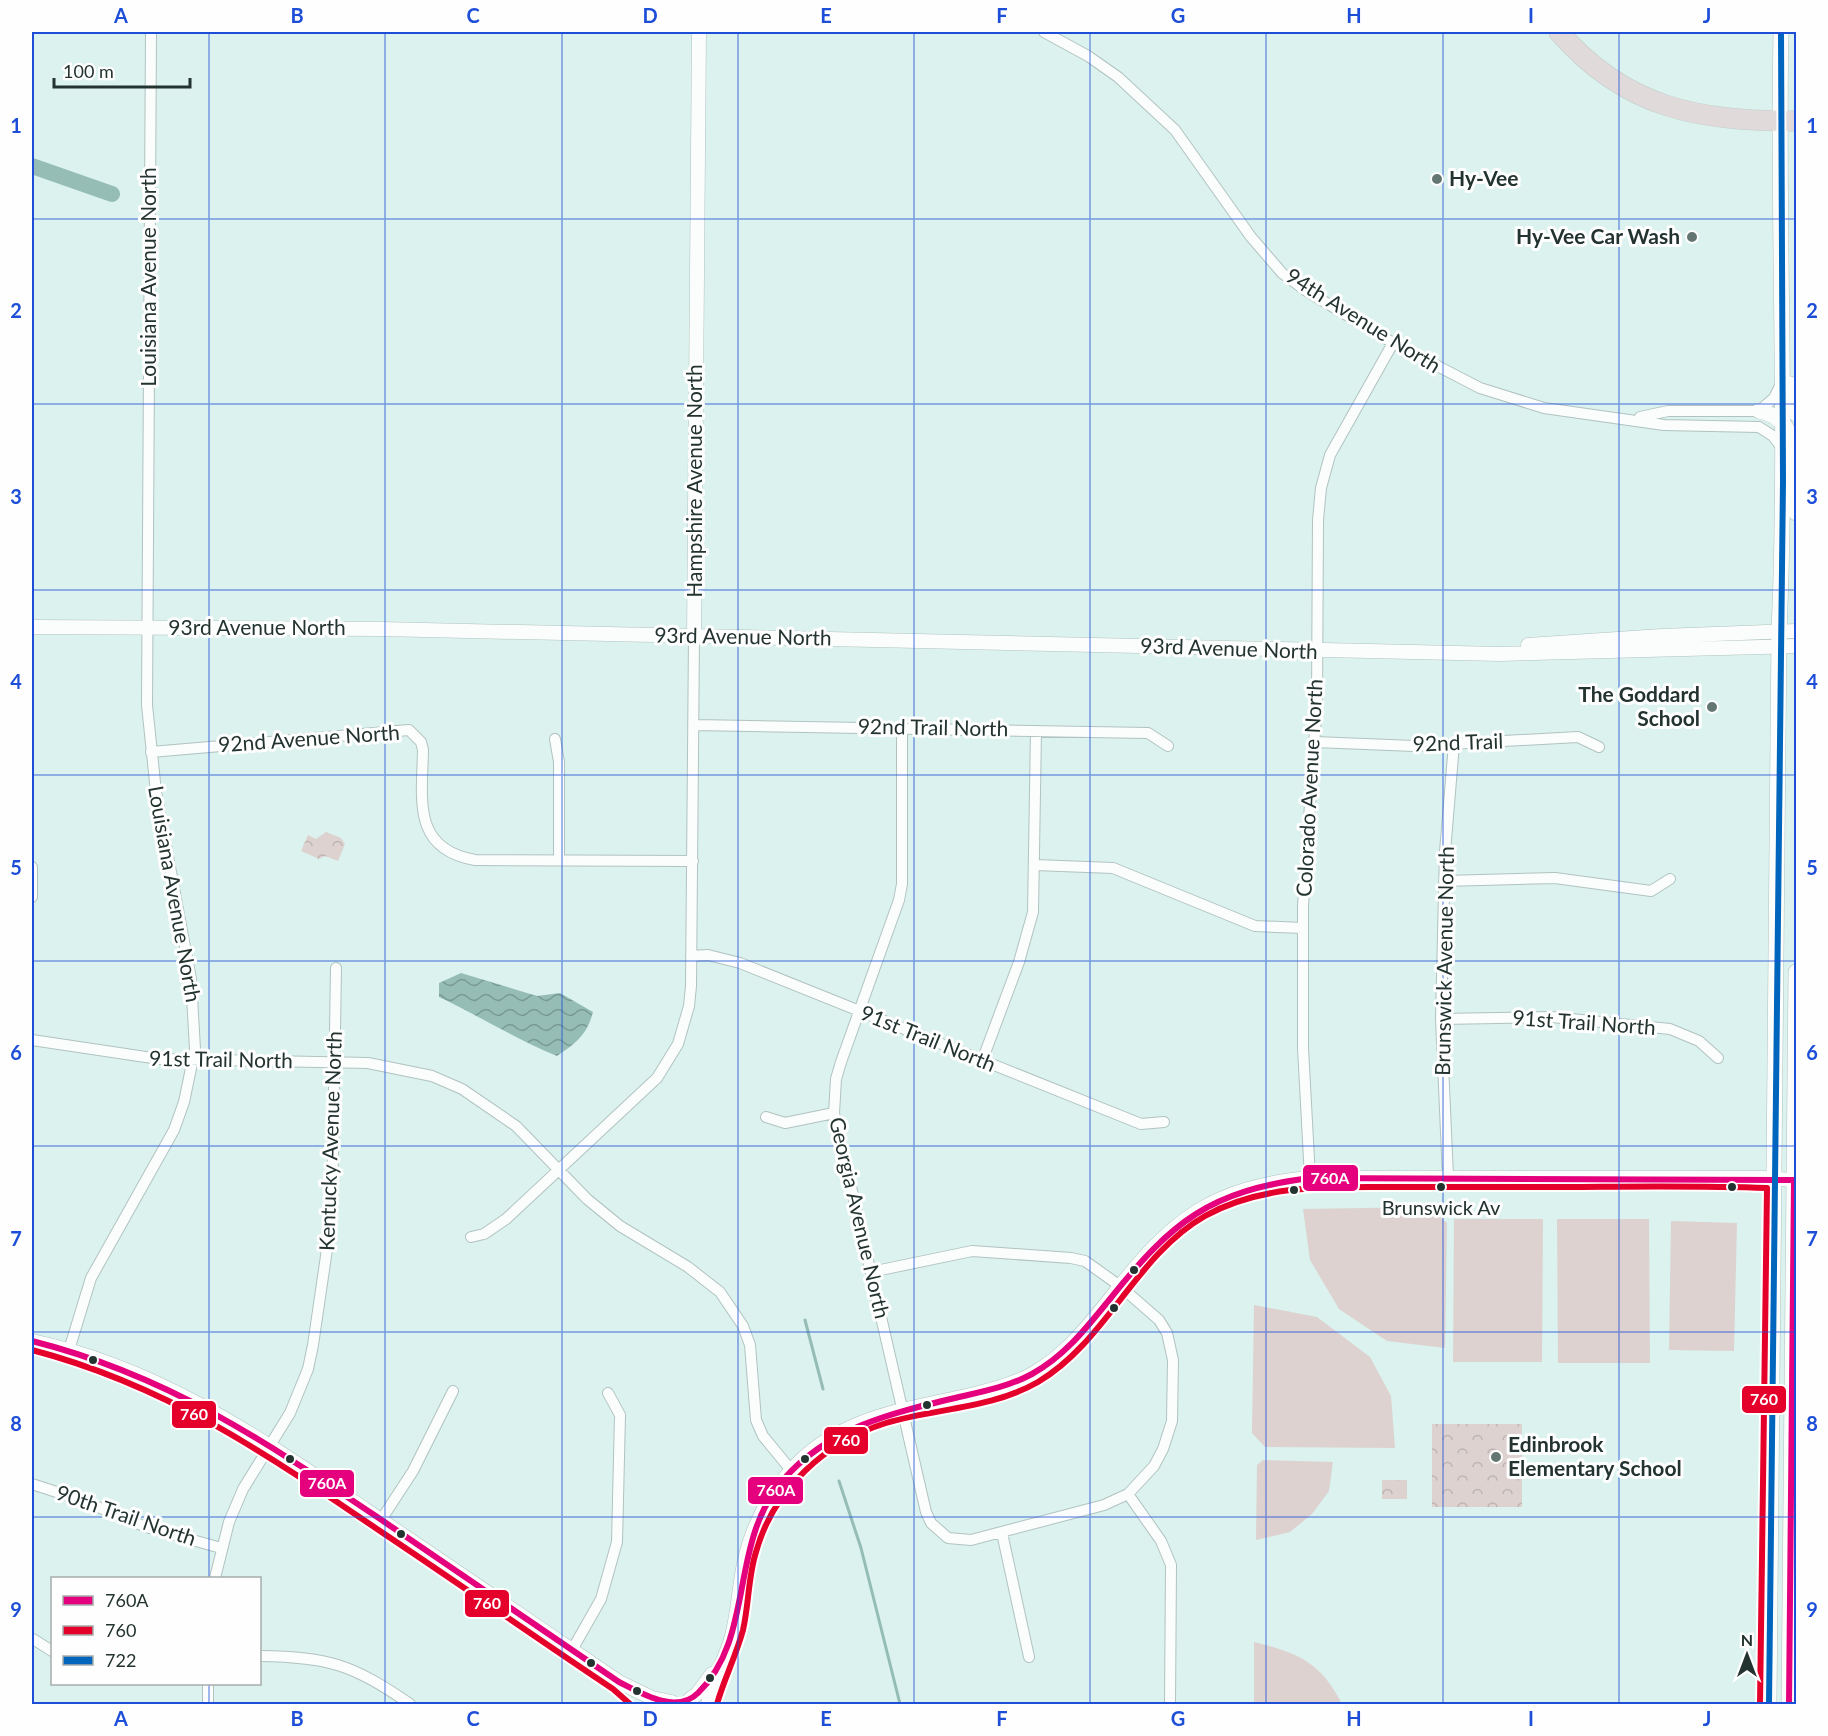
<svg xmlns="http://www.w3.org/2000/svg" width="1828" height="1736" font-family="Lato,sans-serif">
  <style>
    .grass { fill: #ddd2d0 }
    .park { fill: url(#park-crowns) }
    .water { fill: url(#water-waves) }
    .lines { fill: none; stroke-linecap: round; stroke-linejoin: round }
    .stream { stroke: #95bdb6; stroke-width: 3 }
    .river { stroke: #95bdb6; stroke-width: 16 }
    .minor-casing { stroke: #b1c3c0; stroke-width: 12 }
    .tertiary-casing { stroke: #b1c3c0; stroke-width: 15 }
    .secondary-casing { stroke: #b1c3c0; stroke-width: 16 }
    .motorway-casing { stroke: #c2cdcb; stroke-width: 21 }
    .minor { stroke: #fafdfc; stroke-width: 10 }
    .tertiary { stroke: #fafdfc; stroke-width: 14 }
    .secondary { stroke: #fafdfc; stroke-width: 15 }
    .motorway { stroke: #e0dbda; stroke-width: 20 }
    .bus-1-casing { stroke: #fefefe; stroke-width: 10 }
    .bus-2-casing { stroke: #fefefe; stroke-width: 10 }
    .bus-3-casing { stroke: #fefefe; stroke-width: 10 }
    .bus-1 { stroke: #e5007d; stroke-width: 6 }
    .bus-2 { stroke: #e4002b; stroke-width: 6 }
    .bus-3 { stroke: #0065bd; stroke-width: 6 }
    .grid { fill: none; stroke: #1d4ed8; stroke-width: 1.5; stroke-opacity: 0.55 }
    .poi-dot { fill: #637672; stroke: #fefefe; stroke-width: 2 }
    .bus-dot { fill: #233330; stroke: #fefefe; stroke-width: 2 }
    .labels { text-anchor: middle; stroke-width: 6; stroke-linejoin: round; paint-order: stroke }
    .bus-label { font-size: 20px; fill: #233330; stroke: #fefefe }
    .poi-label { font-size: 21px; font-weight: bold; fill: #233330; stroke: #fefefe; text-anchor: start }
    .street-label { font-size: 21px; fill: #233330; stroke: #fefefe }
    .line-badge { stroke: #fefefe; stroke-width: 2 }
    .badge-label { font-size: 16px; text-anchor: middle; font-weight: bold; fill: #fff }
    .neatline { fill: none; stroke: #1d4ed8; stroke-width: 2 }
    .grid-label { font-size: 20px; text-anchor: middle; font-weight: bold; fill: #1d4ed8 }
  </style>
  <defs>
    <pattern id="park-crowns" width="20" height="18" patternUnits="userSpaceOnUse" patternTransform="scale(1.5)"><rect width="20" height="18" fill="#ddd2d0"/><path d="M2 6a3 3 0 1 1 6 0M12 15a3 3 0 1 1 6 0" fill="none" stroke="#bdb5b3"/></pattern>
    <pattern id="water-waves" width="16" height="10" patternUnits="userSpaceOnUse" patternTransform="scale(1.5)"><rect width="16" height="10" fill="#95bdb6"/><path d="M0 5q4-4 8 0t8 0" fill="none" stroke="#799a94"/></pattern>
  </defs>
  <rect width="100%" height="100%" fill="#dbf2ee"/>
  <path class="grass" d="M1428,1207L1447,1223L1445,1348L1387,1341L1339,1309L1310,1260L1303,1209Z
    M1454,1219H1543L1542,1362H1453Z
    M1557,1219H1649L1650,1363H1558Z
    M1671,1221L1737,1223L1734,1351L1669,1350Z
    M1254,1305L1317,1317L1370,1357L1391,1396L1395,1448L1265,1447L1252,1433Z
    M1263,1460L1333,1462L1329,1491L1312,1514L1290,1532L1256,1540L1257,1465Z
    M1254,1642C1298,1653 1321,1662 1342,1704H1254Z"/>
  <path class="park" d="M326,832L341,838L345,844L338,861L325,856L319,859L301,851L308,835L316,839Z
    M1432,1424H1522V1507H1432Z
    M1382,1480H1407V1499H1382Z"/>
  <path class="water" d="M461,973L537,996L560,993L593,1012C587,1035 576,1043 557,1056C516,1039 479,1016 439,997V983Z"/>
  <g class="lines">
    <path class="stream" d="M805,1320L823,1389
      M839,1481L861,1548L900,1704"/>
    <path class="river" d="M32,166L112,194"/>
    <g class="minor-casing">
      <path id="minor" d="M1044,32L1088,56L1118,77L1175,130L1251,237L1282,273L1305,290L1393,343L1480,388L1544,408L1664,425L1759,427L1773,436L1782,448
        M1640,417L1668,411H1759L1774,398L1781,384
        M694,725L1148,733L1168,746
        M555,739L559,762V860
        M1315,742L1414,746L1578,737L1599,747
        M151,752L409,730L421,742L423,750C422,800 412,849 475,860L693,861
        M1035,865L1113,868L1255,926L1303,928
        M32,867V897
        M1444,881L1555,878L1651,891L1670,879
        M691,956L708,955L740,963L1141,1124L1164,1122
        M1441,1019L1552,1017L1670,1029L1699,1041L1718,1058
        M32,1040L159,1059L368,1063L432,1076L462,1089L516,1126L587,1199L620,1226L688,1267L720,1292L743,1326L750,1345L756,1420L763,1436L791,1470
        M982,1061L1019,962L1033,912L1036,731
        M766,1117L785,1123L834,1113
        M1448,1177L1441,1019L1445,852L1454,744
        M1310,1178L1303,1048V906L1317,702L1318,520L1321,488L1330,455L1393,343
        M471,1237L484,1234L506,1219L657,1078L678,1044L689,1006L691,986L694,637
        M871,1272L972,1251L1071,1258L1085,1261L1120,1286L1159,1320L1167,1333L1173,1360L1172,1421L1163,1449L1154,1466L1128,1494L1104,1505L971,1540L948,1538L931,1523L926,1512L834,1113L836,1079L841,1062L899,900L902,884V727
        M69,1350L91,1278L174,1130L184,1102L195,1049L191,979L156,792L147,705L151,32
        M32,1484L81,1500L146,1527L221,1548
        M1128,1494L1161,1541L1171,1565L1170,1704
        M381,1520L413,1471L453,1391
        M1002,1533L1029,1657
        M215,1578L229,1522L243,1489L290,1413L308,1369L313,1345L332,1215L336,968
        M33,1639L52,1651
        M572,1650L601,1599L617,1542L620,1415L608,1393
        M260,1656C330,1657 353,1665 410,1704
        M208,1704V1684"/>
    </g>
    <g class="tertiary-casing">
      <path id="tertiary" d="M32,627L381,629L1500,654L1796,646
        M694,637L699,32
        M1528,645L1662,636L1796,631
        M32,1341C158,1367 261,1439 366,1510C450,1567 534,1625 619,1682L652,1698L672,1702
        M689,1700L698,1693L712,1674
        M708,1704C712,1681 726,1659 732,1636C738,1613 739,1588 744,1564C751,1530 767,1498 790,1472C835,1419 902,1410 966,1396C989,1391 1013,1385 1034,1373C1068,1353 1090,1324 1114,1294C1172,1219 1213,1187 1310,1178H1762L1794,1180"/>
    </g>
    <g class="secondary-casing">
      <path id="secondary" d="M1790,384L1796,414
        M1759,411C1808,420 1790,476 1796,513
        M1769,1704L1779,631C1788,431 1777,231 1781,32
        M1789,1704L1796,972"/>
    </g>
    <g class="motorway-casing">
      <path id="motorway" d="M1559,32C1626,109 1699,121 1796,121"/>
    </g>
    <use href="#minor" class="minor"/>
    <use href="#tertiary" class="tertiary"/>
    <use href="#secondary" class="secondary"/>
    <use href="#motorway" class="motorway"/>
    <g class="bus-1-casing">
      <path id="bus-1" d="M32,1341C171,1376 269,1444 386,1523C463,1576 541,1629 619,1682C641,1693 676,1715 698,1693C756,1636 728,1544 783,1480C828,1428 891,1413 955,1398C981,1392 1008,1387 1032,1374C1065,1356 1087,1327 1110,1299C1172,1221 1210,1191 1310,1178L1794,1180L1789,1704"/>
    </g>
    <g class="bus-2-casing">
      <path id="bus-2" d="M32,1350C166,1385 267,1454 380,1531C458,1583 535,1637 613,1689L630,1704
        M717,1704C724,1679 736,1656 743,1630C749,1604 748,1577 756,1552C773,1490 825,1442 886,1423C936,1408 991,1409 1038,1382C1107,1341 1135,1256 1205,1216C1262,1184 1328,1187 1392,1187C1440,1187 1488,1187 1536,1187C1613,1187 1690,1185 1767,1188L1760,1704"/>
    </g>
    <g class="bus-3-casing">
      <path id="bus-3" d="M1769,1704L1783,481L1781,32"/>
    </g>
    <use href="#bus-1" class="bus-1"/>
    <use href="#bus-2" class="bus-2"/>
    <use href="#bus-3" class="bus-3"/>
  </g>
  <path class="grid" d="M209,32V1578M385,32V1704M562,32V1704M738,32V1704M914,32V1704M1090,32V1704M1266,32V1704M1443,32V1704M1619,32V1704M32,219H1796M32,404H1796M32,590H1796M32,775H1796M32,961H1796M32,1146H1796M32,1332H1796M32,1517H1796M209,1684V1704"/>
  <g class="poi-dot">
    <circle cx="1437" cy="179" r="6"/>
    <circle cx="1692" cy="237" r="6"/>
    <circle cx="1712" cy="707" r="6"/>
    <circle cx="1496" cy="1457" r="6"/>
  </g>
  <g class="bus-dot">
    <circle cx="1441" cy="1187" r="5"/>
    <circle cx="1732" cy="1187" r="5"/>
    <circle cx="1294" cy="1190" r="5"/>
    <circle cx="1134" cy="1270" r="5"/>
    <circle cx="1114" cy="1308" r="5"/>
    <circle cx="93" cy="1360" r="5"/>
    <circle cx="927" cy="1405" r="5"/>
    <circle cx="290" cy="1459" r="5"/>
    <circle cx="805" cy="1459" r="5"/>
    <circle cx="401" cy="1534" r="5"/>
    <circle cx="591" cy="1663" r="5"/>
    <circle cx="710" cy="1678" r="5"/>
    <circle cx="637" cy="1691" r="5"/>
  </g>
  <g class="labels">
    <g class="bus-label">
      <text x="1441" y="1215">Brunswick Av</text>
    </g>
    <g class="poi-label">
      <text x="1449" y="186">Hy-Vee</text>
      <text x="1680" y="244" text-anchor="end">Hy-Vee Car Wash</text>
      <text x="1700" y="702" text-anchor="end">The Goddard<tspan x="1700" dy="24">School</tspan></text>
      <text x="1508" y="1452">Edinbrook<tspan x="1508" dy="24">Elementary School</tspan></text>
    </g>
    <g class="street-label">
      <text transform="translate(149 277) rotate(-90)" y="7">Louisiana Avenue North</text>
      <text transform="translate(1363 321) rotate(32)" y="7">94th Avenue North</text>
      <text transform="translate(695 481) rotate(-90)" y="7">Hampshire Avenue North</text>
      <text x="257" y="635">93rd Avenue North</text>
      <text transform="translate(743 637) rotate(1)" y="7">93rd Avenue North</text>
      <text transform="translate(1229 649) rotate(2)" y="7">93rd Avenue North</text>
      <text transform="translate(933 728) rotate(1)" y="7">92nd Trail North</text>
      <text transform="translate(309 739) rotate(-4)" y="7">92nd Avenue North</text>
      <text transform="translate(1458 743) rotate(-2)" y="7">92nd Trail</text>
      <text transform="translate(1310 788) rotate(-87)" y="7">Colorado Avenue North</text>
      <text transform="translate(174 894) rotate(80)" y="7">Louisiana Avenue North</text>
      <text transform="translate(1445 961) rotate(-89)" y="7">Brunswick Avenue North</text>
      <text transform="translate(1584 1023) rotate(4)" y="7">91st Trail North</text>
      <text transform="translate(928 1039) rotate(22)" y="7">91st Trail North</text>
      <text transform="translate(221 1060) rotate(1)" y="7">91st Trail North</text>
      <text transform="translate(331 1141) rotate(-88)" y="7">Kentucky Avenue North</text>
      <text transform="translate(859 1218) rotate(77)" y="7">Georgia Avenue North</text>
      <text transform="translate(126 1516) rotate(19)" y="7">90th Trail North</text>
    </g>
  </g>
  <g class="line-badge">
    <rect x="1302" y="1164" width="57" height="28" rx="6" fill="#e5007d"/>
    <rect x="1741" y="1385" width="46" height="29" rx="6" fill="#e4002b"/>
    <rect x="171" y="1400" width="46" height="29" rx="6" fill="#e4002b"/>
    <rect x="823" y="1426" width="46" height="29" rx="6" fill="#e4002b"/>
    <rect x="299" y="1469" width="56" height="29" rx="6" fill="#e5007d"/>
    <rect x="747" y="1476" width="57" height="29" rx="6" fill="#e5007d"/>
    <rect x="464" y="1589" width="46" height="29" rx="6" fill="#e4002b"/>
  </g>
  <g class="badge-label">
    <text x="1330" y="1184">760A</text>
    <text x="1764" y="1405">760</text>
    <text x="194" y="1420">760</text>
    <text x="846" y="1446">760</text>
    <text x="327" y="1489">760A</text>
    <text x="776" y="1496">760A</text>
    <text x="487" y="1609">760</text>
  </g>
  <rect width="1828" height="1736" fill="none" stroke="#fefefe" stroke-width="66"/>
  <rect x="51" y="1577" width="210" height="108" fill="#fefefe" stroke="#a6adac" stroke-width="1.5"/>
  <rect x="63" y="1596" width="30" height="9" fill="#e5007d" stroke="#a6adac" stroke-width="1.5"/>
  <text x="105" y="1607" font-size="18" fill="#233330">760A</text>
  <rect x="63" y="1626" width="30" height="9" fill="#e4002b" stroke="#a6adac" stroke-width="1.5"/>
  <text x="105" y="1637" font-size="18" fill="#233330">760</text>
  <rect x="63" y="1656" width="30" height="9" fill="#0065bd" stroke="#a6adac" stroke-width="1.5"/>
  <text x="105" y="1667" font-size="18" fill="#233330">722</text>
  <g transform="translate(1747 1655)" stroke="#fefefe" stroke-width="4.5" paint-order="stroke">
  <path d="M0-4.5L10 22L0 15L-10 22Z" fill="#233330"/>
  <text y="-9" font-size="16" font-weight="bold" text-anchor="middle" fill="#233330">N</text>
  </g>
  <path d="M54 78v9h136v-9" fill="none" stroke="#233330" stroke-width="3"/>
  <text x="63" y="78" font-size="18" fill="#233330" stroke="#fefefe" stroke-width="4.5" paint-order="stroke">100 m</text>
  <rect x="33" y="33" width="1762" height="1670" class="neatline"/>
  <g class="grid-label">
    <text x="121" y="23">A</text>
    <text x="297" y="23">B</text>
    <text x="473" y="23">C</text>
    <text x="650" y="23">D</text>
    <text x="826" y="23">E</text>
    <text x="1002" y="23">F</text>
    <text x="1178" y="23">G</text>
    <text x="1354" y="23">H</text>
    <text x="1531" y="23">I</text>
    <text x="1707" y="23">J</text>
    <text x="16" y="133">1</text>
    <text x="1812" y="133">1</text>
    <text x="16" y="318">2</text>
    <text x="1812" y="318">2</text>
    <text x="16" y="504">3</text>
    <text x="1812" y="504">3</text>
    <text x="16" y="689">4</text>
    <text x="1812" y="689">4</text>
    <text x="16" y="875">5</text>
    <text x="1812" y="875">5</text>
    <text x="16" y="1060">6</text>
    <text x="1812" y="1060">6</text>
    <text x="16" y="1246">7</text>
    <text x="1812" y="1246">7</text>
    <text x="16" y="1431">8</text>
    <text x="1812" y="1431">8</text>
    <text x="16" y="1617">9</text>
    <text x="1812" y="1617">9</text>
    <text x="121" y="1726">A</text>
    <text x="297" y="1726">B</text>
    <text x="473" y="1726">C</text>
    <text x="650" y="1726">D</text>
    <text x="826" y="1726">E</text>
    <text x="1002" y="1726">F</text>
    <text x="1178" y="1726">G</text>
    <text x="1354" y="1726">H</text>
    <text x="1531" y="1726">I</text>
    <text x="1707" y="1726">J</text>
  </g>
</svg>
